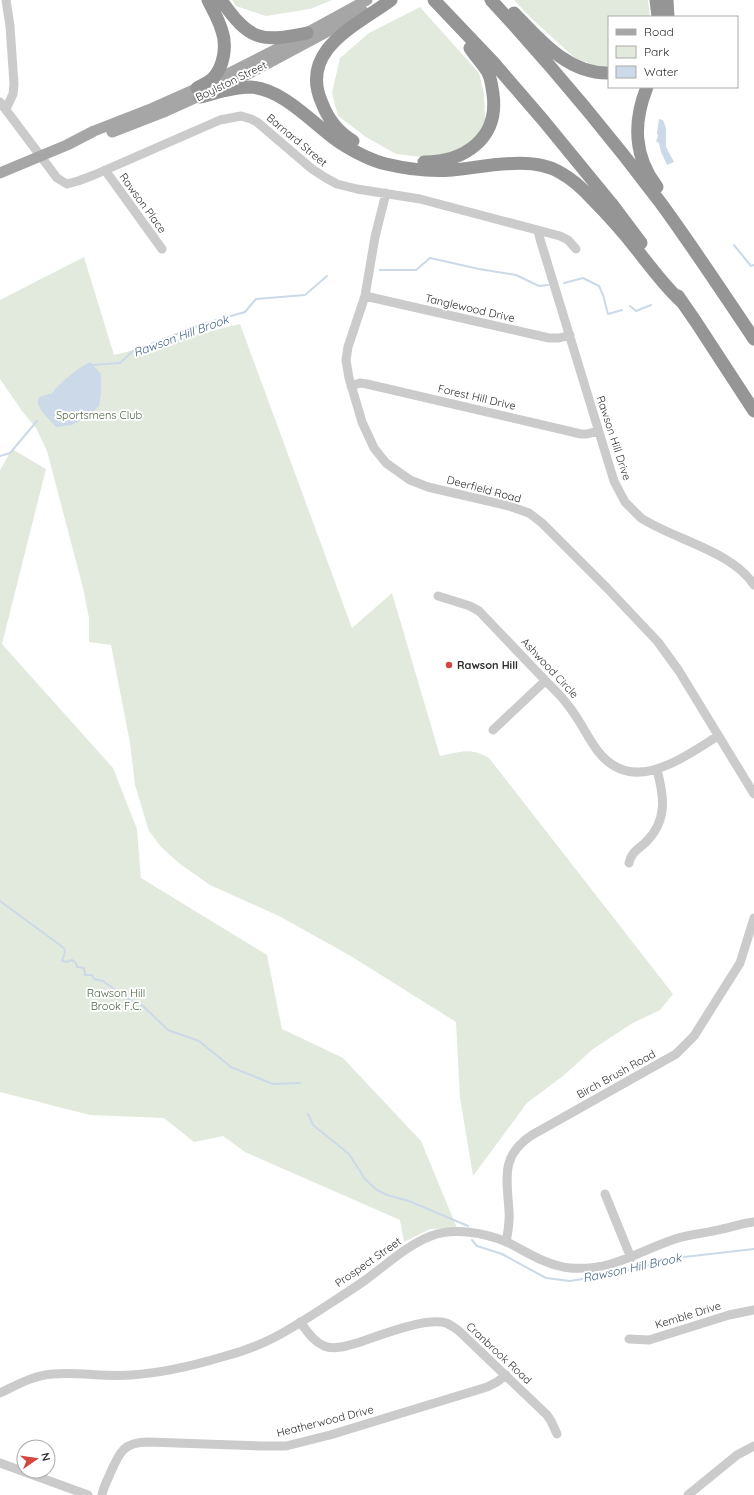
<svg xmlns="http://www.w3.org/2000/svg" width="754" height="1495" font-family="Quicksand,sans-serif">
  <style>
    .green { fill: #e2eadd }
    .water { fill: #cbd9e8 }
    .lines { fill: none; stroke-linecap: round; stroke-linejoin: round }
    .stream { stroke: #cbd9e8; stroke-width: 2 }
    .minor { stroke: #cbcbcb; stroke-width: 9 }
    .major { stroke: #a6a6a6; stroke-width: 11 }
    .highway { stroke: #959595; stroke-width: 13 }
    .poi-dot { fill: #d44640; stroke: #fff; stroke-width: 1.5 }
    .labels { text-anchor: middle; stroke-width: 4; stroke-linejoin: round; paint-order: stroke }
    .street-label { font-size: 11px; fill: #2e2e2e; stroke: #fff }
    .park-label { font-size: 11px; fill: #4d653f; stroke: #fff }
    .poi-label { font-size: 11px; font-weight: bold; fill: #2e2e2e; stroke: #fff; text-anchor: start }
    .water-label { font-size: 12px; font-style: italic; fill: #468; stroke: #fff }
  </style>
  <rect width="100%" height="100%" fill="#fff"/>
  <path class="green" d="M232,0H332L310,9L266,16L236,6Z
    M514,0H648L650,17H609V66L602,68L575,58L532,19Z
    M420,7L479,73L484,94L485,120L475,140L451,154L422,157L396,154L366,137L338,116L332,93L340,58L369,33Z
    M84,257L114,355L240,324L352,628L392,593L440,756C461,752 469,747 489,758L673,994L660,1010L631,1024L593,1049L563,1076L527,1103L473,1176L460,1098L456,1022L349,955L279,916L210,885L180,864L161,847L149,831L135,785L130,743L111,645L89,642V618L83,588L47,451L36,428L22,411L0,379V300Z
    M12,449L46,469L2,644L113,768L137,829L141,878L267,955L282,1029L343,1058L421,1141L457,1228L430,1229L404,1242L400,1220L245,1152L223,1136L194,1142L164,1118L90,1115L0,1092V470Z"/>
  <path class="water" d="M659,119L663,120L666,128V147L674,162L667,165L661,152L659,143L656,141L658,136L657,133Z
    M90,362L101,374V393L99,406L91,414L72,425L56,427C48,417 22,396 52,394C57,384 80,367 90,362Z"/>
  <g class="lines">
    <path class="stream" d="M734,245L751,266L754,265
      M380,270H416L430,258L479,269L516,275L539,286L548,285
      M564,283L583,278L599,286L603,295L608,314L622,310
      M630,306L636,311L651,305
      M92,365L120,363L133,351L203,324L245,312L256,299L305,295L327,276
      M0,456L10,453L37,421
      M0,901L64,948L65,952L62,961L67,962L72,960L76,963L77,967L84,968L85,975H92L94,979L103,981L126,998L143,1006L168,1030L199,1041L231,1067L273,1084L300,1083
      M308,1114L313,1125L349,1154L365,1179L377,1190L387,1195L409,1201L468,1226
      M472,1240L477,1246L502,1254L546,1278L570,1281L615,1274L675,1258L754,1249"/>
    <path class="minor" d="M6,0L10,26L14,84L13,94L6,109
      M0,102L57,178L67,184L78,181L94,175L220,120L241,116L251,119L257,122L312,169L326,178L337,184L357,189L420,199L560,236L568,240L576,249
      M105,170L162,249
      M386,193L375,237L365,296L348,347L346,360L349,378L362,422L374,448L386,463L410,480L428,487L509,506L529,513L542,523L607,588L658,642L679,671L754,794
      M538,231L540,239L614,481L625,502L641,518C675,540 732,551 754,585
      M365,296L549,338H559L570,335
      M351,386L360,383L367,384L581,434H587L598,431
      M438,596L470,606L479,611C500,633 521,655 542,677C550,686 560,694 567,704C579,718 586,735 597,750C632,797 682,758 718,736
      M493,730L545,681
      M629,863C631,852 639,849 646,842C668,820 664,796 657,770
      M605,1194L631,1258
      M506,1242C508,1232 510,1222 509,1211C507,1178 500,1156 532,1135L676,1054L694,1036L740,963L754,918
      M300,1322C307,1331 313,1341 324,1346C334,1350 346,1346 357,1343C378,1336 425,1317 446,1323C451,1325 455,1328 459,1331L547,1415L551,1421L557,1434
      M629,1339L649,1340L729,1315L754,1310
      M0,1393C17,1385 34,1375 53,1374C79,1372 105,1377 131,1375C162,1373 192,1366 222,1357C262,1347 286,1332 320,1310C335,1300 350,1291 364,1281C385,1266 407,1245 431,1236C454,1227 485,1233 507,1242C527,1252 547,1266 570,1268C614,1271 636,1252 675,1239C690,1234 707,1233 722,1229C733,1227 743,1223 754,1222
      M0,1463L88,1495
      M102,1495C103,1488 107,1481 110,1474C119,1453 123,1442 148,1442L260,1446H286L330,1435L487,1387L497,1382L506,1375
      M688,1495L737,1455L754,1446"/>
    <path class="major" d="M112,132L166,111L248,74L364,12
      M0,173L67,145L94,131L153,108L218,79L279,48L367,0"/>
    <path class="highway" d="M221,0C249,40 260,43 307,33
      M434,0L493,62L543,120L611,203L641,243
      M491,0C550,64 607,132 660,202C693,247 723,293 754,339
      M656,0L658,17
      M667,0L668,17
      M514,13C540,40 568,74 609,73
      M647,87C633,122 633,155 657,187
      M197,88C202,85 209,82 213,78C224,67 227,45 222,31C219,20 213,10 208,0
      M200,97C216,93 233,87 250,87C284,89 313,124 339,142C353,151 369,160 386,164C407,169 429,172 452,170C485,167 532,155 561,173C574,180 584,190 593,200C612,219 629,239 645,260C657,275 668,290 683,303
      M353,141C338,132 328,119 322,103C298,50 357,25 391,0
      M424,162C465,162 499,138 493,94C492,87 491,77 487,71C482,63 475,56 470,48
      M678,296L696,322L754,411"/>
  </g>
  <circle class="poi-dot" cx="449" cy="665" r="4"/>
  <g class="labels">
    <g class="street-label">
      <text transform="translate(231 81) rotate(-26)" y="4">Boylston Street</text>
      <text transform="translate(297 140) rotate(40)" y="4">Barnard Street</text>
      <text transform="translate(143 203) rotate(54)" y="4">Rawson Place</text>
      <text transform="translate(470 308) rotate(13)" y="4">Tanglewood Drive</text>
      <text transform="translate(477 397) rotate(13)" y="4">Forest Hill Drive</text>
      <text transform="translate(614 438) rotate(72)" y="4">Rawson Hill Drive</text>
      <text transform="translate(484 489) rotate(15)" y="4">Deerfield Road</text>
      <text transform="translate(550 668) rotate(47)" y="4">Ashwood Circle</text>
      <text transform="translate(616 1074) rotate(-29)" y="4">Birch Brush Road</text>
      <text transform="translate(368 1262) rotate(-35)" y="4">Prospect Street</text>
      <text transform="translate(688 1315) rotate(-17)" y="4">Kemble Drive</text>
      <text transform="translate(499 1353) rotate(43)" y="4">Cranbrook Road</text>
      <text transform="translate(325 1421) rotate(-14)" y="4">Heatherwood Drive</text>
    </g>
    <g class="park-label">
      <text x="99" y="419">Sportsmens Club</text>
      <text x="116" y="997">Rawson Hill<tspan x="116" dy="13">Brook F.C.</tspan></text>
    </g>
    <g class="poi-label">
      <text x="457" y="669">Rawson Hill</text>
    </g>
    <g class="water-label">
      <text transform="translate(181 336) rotate(-20)" y="4">Rawson Hill Brook</text>
      <text transform="translate(632 1268) rotate(-12)" y="4">Rawson Hill Brook</text>
    </g>
  </g>
  <rect x="608" y="16" width="130" height="72" fill="#ffffff" stroke="#ababab"/>
  <rect x="616" y="29" width="20" height="6" fill="#a6a6a6" stroke="#ababab"/>
  <text x="644" y="36" font-size="12" fill="#2e2e2e">Road</text>
  <rect x="616" y="46" width="20" height="12" fill="#e2eadd" stroke="#ababab"/>
  <text x="644" y="56" font-size="12" fill="#2e2e2e">Park</text>
  <rect x="616" y="66" width="20" height="12" fill="#cbd9e8" stroke="#ababab"/>
  <text x="644" y="76" font-size="12" fill="#2e2e2e">Water</text>
  <g transform="translate(36 1459) rotate(77)"><circle r="19" fill="#ffffff" stroke="#ababab"/>
  <path d="M0-3L7 15L0 10L-7 15Z" fill="#d44640"/>
  <text y="-6" font-size="11" font-weight="bold" text-anchor="middle" fill="#2e2e2e">N</text>
  </g>
</svg>
